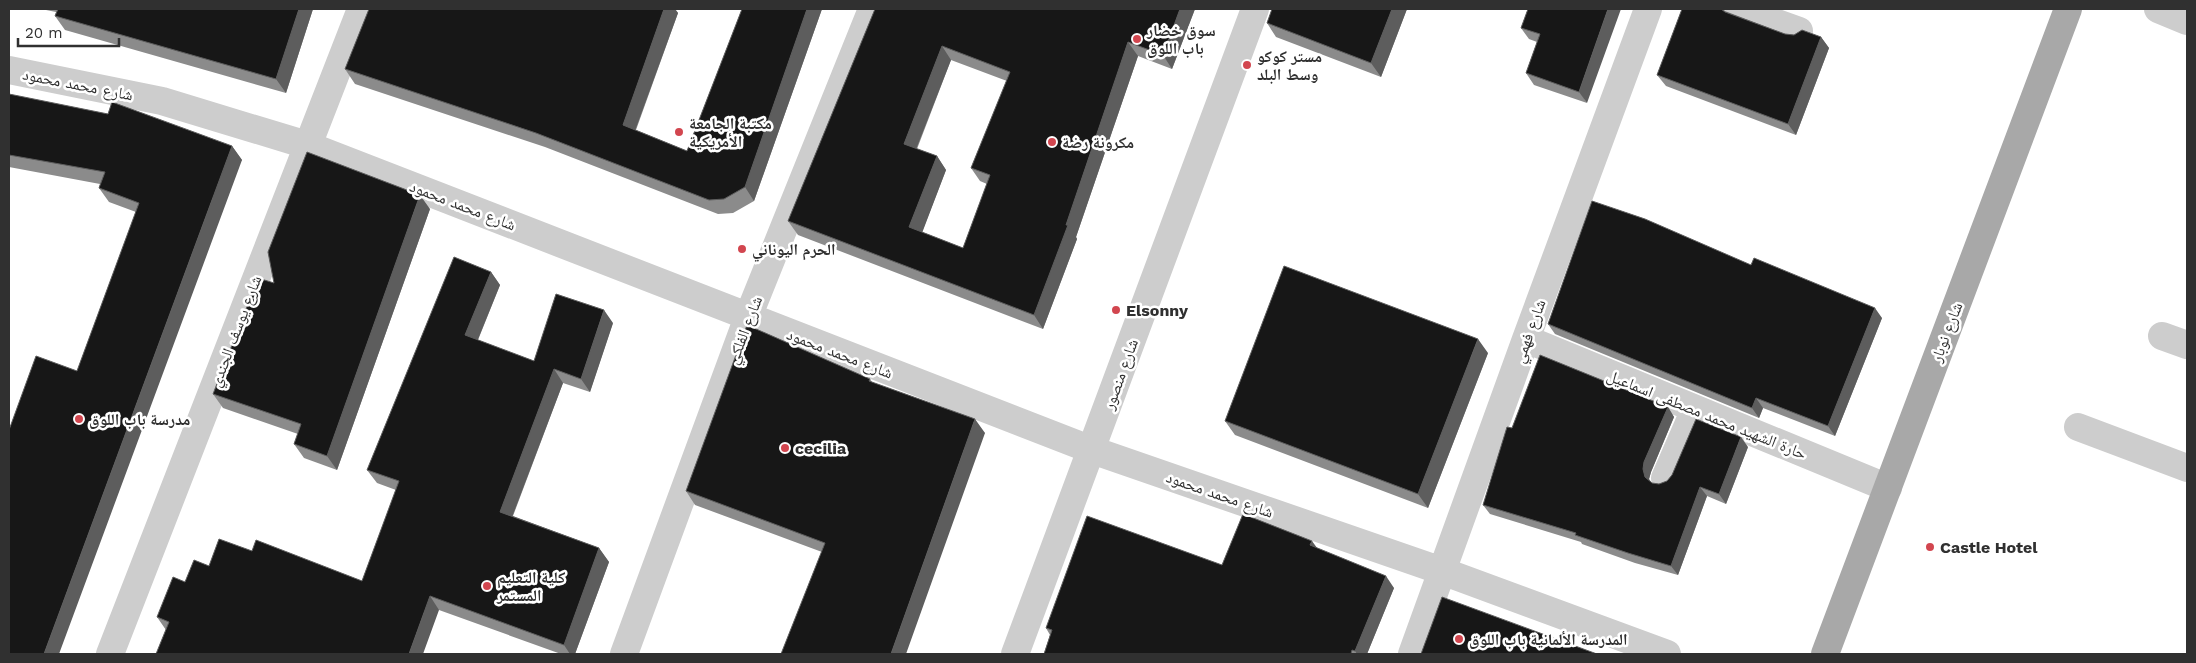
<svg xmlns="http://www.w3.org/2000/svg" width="2196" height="663" font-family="'Work Sans','Noto Naskh Arabic',sans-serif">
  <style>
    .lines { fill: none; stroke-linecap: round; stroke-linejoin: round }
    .minor { stroke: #cdcdcd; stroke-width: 28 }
    .major { stroke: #a8a8a8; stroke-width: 28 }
    .wall { fill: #8b8b8b; fill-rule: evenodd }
    .shaded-wall { fill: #5d5d5d }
    .building { fill: #171717; stroke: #5d5d5d; fill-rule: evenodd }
    .poi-dot { fill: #d2464f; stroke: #fff; stroke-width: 2 }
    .labels { text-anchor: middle; stroke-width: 5; stroke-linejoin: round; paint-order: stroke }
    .poi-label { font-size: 16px; font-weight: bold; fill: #303030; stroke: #fff; text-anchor: start }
    .street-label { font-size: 16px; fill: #303030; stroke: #fff }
  </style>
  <rect width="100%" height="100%" fill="#fff"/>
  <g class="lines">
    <path class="minor" d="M1739,9L1799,31
      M2158,9L2187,21
      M9,70L162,101L307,145L1092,450L1442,571L1667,654
      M2162,336L2187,345
      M1526,339L1888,488
      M2078,427L2187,468
      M1665,478L1695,409
      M110,654L361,9
      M624,654L748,317L872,9
      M1015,654L1255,9
      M1412,654L1526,339L1648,9"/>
    <path class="major" d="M1825,654L2068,9"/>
  </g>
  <path class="wall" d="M41,9H313L286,93L65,30L55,16L56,12Z
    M369,9H675L678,13L636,130L687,151L742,9H822L754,201L733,213L718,214L545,147L355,84L345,69Z
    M875,9H1195L1172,69L1138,56L1076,237L1077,239L1043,329L798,235L788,221ZM951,60L1007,81L971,168L980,181L987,184L963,248L922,232L946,170L937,156L917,149Z
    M1272,9H1407L1381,77L1276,37L1267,23Z
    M1528,9L1587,103L1534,85L1526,73L1537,42L1529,39L1521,28Z
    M1682,9H1724L1725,11L1785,34L1821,37L1829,48L1796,135L1666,86L1657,75Z
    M9,94L232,146L242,160L77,371L136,212L109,202L99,188L100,184L9,167Z
    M430,209L337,470L304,458L294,444L298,434L223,408L213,394L274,283Z
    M1751,265L1882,318L1835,436L1763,408L1759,418L1555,334L1548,324Z
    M491,272L500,285L478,340L534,361L613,323L590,392L563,383L513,516L599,548L609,562L575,654H561L439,610L166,630L157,617L185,582L209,566L252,551L362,581L396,490L377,483L367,470Z
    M1488,353L1428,508L1235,435L1225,421Z
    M870,379L872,382L985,433L822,552L695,505L686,491Z
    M1668,407L1674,417L1651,472L1649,479L1652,483L1659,484L1667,481L1748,447L1726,504L1707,496L1678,575L1635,563L1582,544L1581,542L1490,514L1483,505L1512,428Z
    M1317,548L1394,588L1367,654H1044L1050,635L1046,628L1222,565Z"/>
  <path class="shaded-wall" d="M299,9H313L286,93L276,79Z
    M664,9H675L678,13L632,139L623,125Z
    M807,9H822L754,201L745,187Z
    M1180,9H1195L1172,69L1163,55Z
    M1392,9H1407L1381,77L1371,63Z
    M1608,9H1621L1587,103L1579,92Z
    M1821,37L1829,48L1796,135L1788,124Z
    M1128,42L1138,56L1076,237L1077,239L1043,329L1034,315L1066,225Z
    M942,46L951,60L913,157L904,144Z
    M232,146L242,160L59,654H44Z
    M937,156L946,170L919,241L909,227Z
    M420,195L430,209L337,470L327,456Z
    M491,272L500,285L474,349L465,335Z
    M1875,308L1882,318L1835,436L1828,426Z
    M604,310L613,323L590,392L581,379Z
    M1478,339L1488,353L1428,508L1418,494Z
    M554,369L563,383L509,525L500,512Z
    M1756,398L1763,408L1759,418L1752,408Z
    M1668,407L1674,417L1651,472L1649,479L1652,487L1645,477L1643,469L1644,462Z
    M975,419L985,433L906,654H891Z
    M1741,437L1748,447L1726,504L1719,494Z
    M1700,487L1707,496L1678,575L1671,566Z
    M1312,541L1320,552L1310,545Z
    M599,548L609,562L575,654H570L564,645Z
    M1386,576L1394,588L1367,654H1357L1355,651Z
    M430,596L439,610L423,654H409Z"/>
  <path class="building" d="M58,9H299L276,79L55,16Z
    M369,9H664L623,125L687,151L742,9H807L745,187L724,199L709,200L536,133L345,69Z
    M875,9H1180L1163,55L1128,42L1066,225H1068L1034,315L788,221ZM942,46L1010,72L971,168L990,175L963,248L909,227L937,156L904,144Z
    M1272,9H1392L1371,63L1267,23Z
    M1528,9H1608L1579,92L1526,73L1540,34L1521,28Z
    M1682,9H1721L1725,12L1785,34L1794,35L1802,30L1821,37L1788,124L1657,75Z
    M9,94L108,114L112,102L232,146L44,654H9V430L36,356L77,371L139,203L99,188L105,172L9,155Z
    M307,152L420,195L327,456L294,444L301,424L213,394L258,278L274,283L268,252Z
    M1592,201L1645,219L1751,265L1754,258L1875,308L1828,426L1756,398L1752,408L1548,324Z
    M454,257L491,272L465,335L534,361L556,294L604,310L581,379L554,369L500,512L599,548L564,645L430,596L409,654H156L169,622L157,617L173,577L185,582L194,560L209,566L219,539L252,551L256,540L362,581L399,481L367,470Z
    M1284,266L1478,339L1418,494L1225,421Z
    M747,325L870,379L869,381L975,419L891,654H781L825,543L686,491Z
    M1540,355L1668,407L1644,462L1643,469L1645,477L1652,483L1659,484L1667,481L1672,475L1696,419L1741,437L1719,494L1700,487L1671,566L1628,553L1575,535L1576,533L1483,505L1507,427L1512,428Z
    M1243,514L1312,541L1310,545L1386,576L1355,651L1352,650L1351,654H1044L1052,630L1046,628L1087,516L1222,565Z
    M1442,597L1597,654H1421Z"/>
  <g class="poi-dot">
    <circle cx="1137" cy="39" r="5"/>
    <circle cx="1247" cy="65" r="5"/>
    <circle cx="679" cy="132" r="5"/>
    <circle cx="1052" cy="142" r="5"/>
    <circle cx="742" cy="249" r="5"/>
    <circle cx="1116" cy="310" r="5"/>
    <circle cx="79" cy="419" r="5"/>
    <circle cx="785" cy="448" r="5"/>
    <circle cx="1930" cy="547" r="5"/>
    <circle cx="487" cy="586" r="5"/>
    <circle cx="1459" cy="639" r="5"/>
  </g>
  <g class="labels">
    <g class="poi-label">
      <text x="1147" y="36">سوق خضار<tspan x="1147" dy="18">باب اللوق</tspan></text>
      <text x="1257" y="62">مستر كوكو<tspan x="1257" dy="18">وسط البلد</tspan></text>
      <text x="689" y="129">مكتبة الجامعة<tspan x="689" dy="18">الأمريكية</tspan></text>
      <text x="1062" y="148">مكرونة رضة</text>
      <text x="752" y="255">الحرم اليوناني</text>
      <text x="1126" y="316">Elsonny</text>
      <text x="89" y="425">مدرسة باب اللوق</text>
      <text x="795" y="454">cecilia</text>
      <text x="1940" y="553">Castle Hotel</text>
      <text x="497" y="583">كلية التعليم<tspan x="497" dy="18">المستمر</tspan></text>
      <text x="1469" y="645">المدرسة الألمانية باب اللوق</text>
    </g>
    <g class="street-label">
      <text transform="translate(78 84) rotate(11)" y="6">شارع محمد محمود</text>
      <text transform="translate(463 205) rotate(21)" y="6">شارع محمد محمود</text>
      <text transform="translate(744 330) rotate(-69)" y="6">شارع الفلكي</text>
      <text transform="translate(235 331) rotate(-69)" y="6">شارع يوسف الجندي</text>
      <text transform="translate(1529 331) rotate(-70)" y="6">شارع فهمي</text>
      <text transform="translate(1946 332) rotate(-69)" y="6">شارع نوبار</text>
      <text transform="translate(840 353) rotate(21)" y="6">شارع محمد محمود</text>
      <text transform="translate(1120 374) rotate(-70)" y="6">شارع منصور</text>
      <text transform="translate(1707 414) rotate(22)" y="6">حارة الشهيد محمد مصطفى اسماعيل</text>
      <text transform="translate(1220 494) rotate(19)" y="6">شارع محمد محمود</text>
    </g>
  </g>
  <rect width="2196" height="663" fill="none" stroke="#303030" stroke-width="20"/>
  <path d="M18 38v8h101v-8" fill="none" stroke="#303030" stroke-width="2.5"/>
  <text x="25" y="38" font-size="15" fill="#303030" stroke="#ffffff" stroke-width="4" paint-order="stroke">20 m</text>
</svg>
